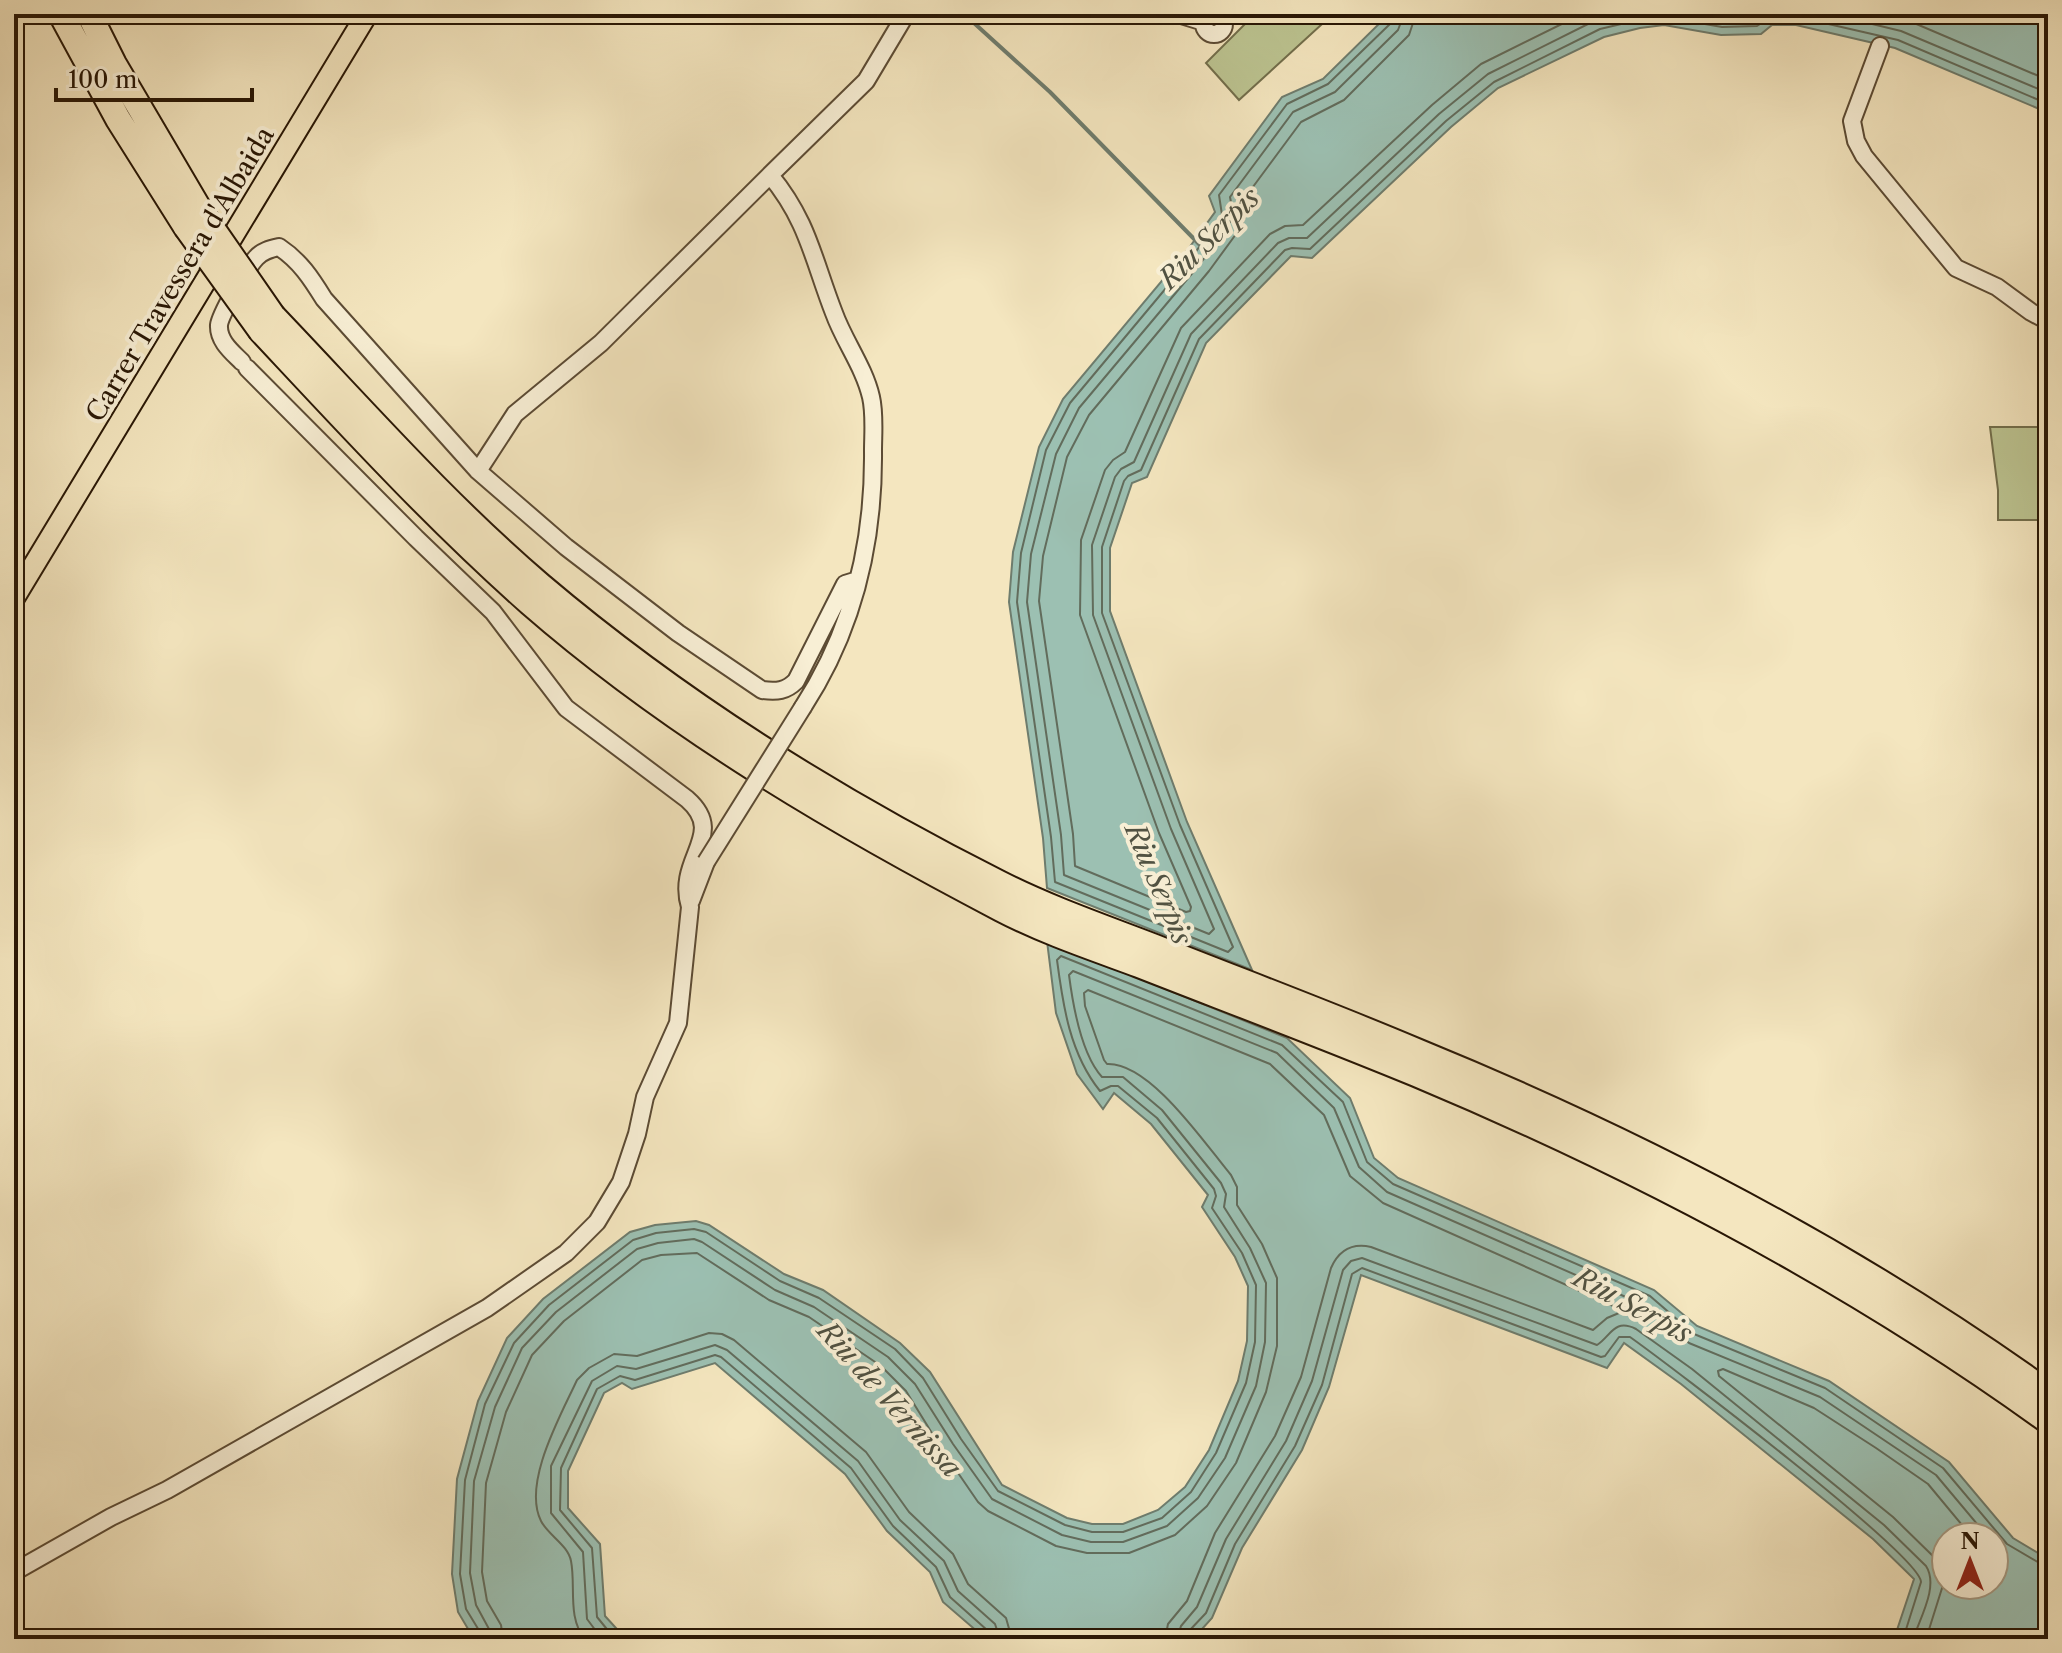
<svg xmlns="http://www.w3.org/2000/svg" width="2062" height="1653" font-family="'Libre Caslon Text',serif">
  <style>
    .green { fill: #bcc491; stroke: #726e4b; stroke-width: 2 }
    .water { fill: #9cc0b2; stroke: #6e7c6d; stroke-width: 2; fill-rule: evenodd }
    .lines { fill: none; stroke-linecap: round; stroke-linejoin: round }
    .shore { stroke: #626c5c; stroke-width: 2 }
    .stream { stroke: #6e7c6d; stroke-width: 4 }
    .minor-casing { stroke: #5c4b34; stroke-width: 20 }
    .major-casing { stroke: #291705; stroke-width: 24 }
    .highway-casing { stroke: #291705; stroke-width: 28 }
    .minor { stroke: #f8efd5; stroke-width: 16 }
    .major { stroke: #f4e6bf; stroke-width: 20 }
    .highway { stroke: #f4e6bf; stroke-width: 24 }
    .minor-bridge-casing { stroke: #5c4b34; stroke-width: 20; stroke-linecap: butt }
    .highway-bridge-casing { stroke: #291705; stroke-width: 28; stroke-linecap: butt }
    .minor-bridge { stroke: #f8efd5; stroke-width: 16 }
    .highway-bridge { stroke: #f4e6bf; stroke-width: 24 }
    .labels { text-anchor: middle; stroke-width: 8; stroke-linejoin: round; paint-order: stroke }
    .street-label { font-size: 26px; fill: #291705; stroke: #f8efd5 }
    .water-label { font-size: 28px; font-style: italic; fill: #515242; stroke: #f8efd5 }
  </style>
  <rect width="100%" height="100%" fill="#f4e6bf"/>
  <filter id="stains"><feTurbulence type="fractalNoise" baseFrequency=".0025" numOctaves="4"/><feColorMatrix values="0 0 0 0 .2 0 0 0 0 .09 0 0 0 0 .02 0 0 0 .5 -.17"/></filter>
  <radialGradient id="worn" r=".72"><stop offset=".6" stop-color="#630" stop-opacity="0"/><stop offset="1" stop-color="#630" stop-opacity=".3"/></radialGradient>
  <path class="green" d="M1255,14H1333L1239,100L1206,63Z
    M1990,427H2048V520H1998V490Z"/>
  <path class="water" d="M1389,14L1402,16L1405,14H2048V119L2043,116L2044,111L1895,48L1796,25H1772L1761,34L1721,35L1664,25L1640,28L1604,37L1498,88L1451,127L1312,258L1291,256L1206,343L1147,477L1132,483L1110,548V611L1187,822L1252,970L1047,888L1043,838L1009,602L1013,552L1039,447L1063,399L1186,252L1215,212L1209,196L1282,97L1323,79Z
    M1047,941L1287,1038L1350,1098L1374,1158L1398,1178L1654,1290L1697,1326L1829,1381L1949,1462L2013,1538L2048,1559V1639H1894L1914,1579L1873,1539L1681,1384L1624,1343L1607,1368L1361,1275L1329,1387L1302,1450L1242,1548L1212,1618L1193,1639H986L943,1602L930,1572L887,1531L845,1474L715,1363L632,1389L622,1383L604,1393L568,1471V1508L600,1544L605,1616L626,1639H474L458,1612L452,1574L457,1479L478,1401L507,1338L543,1299L630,1232L655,1225L696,1221L709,1225L784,1274L823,1290L900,1343L930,1372L1002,1485L1067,1518L1092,1524H1123L1158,1510L1185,1487L1209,1450L1238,1381L1247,1341L1248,1286L1235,1257L1202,1207L1208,1195L1151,1124L1114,1093L1103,1109L1077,1074L1056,1013ZM1946,1537H1994V1585H1946Z"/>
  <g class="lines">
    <path class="shore" d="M1393,14L1391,23L1328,84L1287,104L1219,195L1222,215L1192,257L1070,403L1046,450L1021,553L1017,602L1051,837L1055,882L1228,952L1233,947L1180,825L1102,613V547L1124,481L1128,476L1141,470L1199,339L1285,250L1292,248L1310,249L1446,121L1494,82L1600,29L1638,20L1665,17L1722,27L1757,26L1771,17H1798L1898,40L2048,104
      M1404,14L1398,30L1335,92L1293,112L1230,197L1233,213L1230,222L1200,264L1079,408L1056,454L1031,554L1027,602L1061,835L1064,875L1209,934L1214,929L1171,829L1093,615L1092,545L1115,477L1121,469L1134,462L1191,334L1278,243L1289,238H1307L1439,114L1488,74L1596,20L1620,14
      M1416,14L1409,35L1344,100L1301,122L1244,199L1245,217L1239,230L1209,271L1089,415L1067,457L1043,556L1039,601L1073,834L1075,866L1186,912L1190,911L1191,907L1159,833L1080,615L1081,540L1105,470L1113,460L1125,452L1181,328L1270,234L1285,226L1303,225L1432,105L1481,64L1582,14
      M1831,14L1901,31L2048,93
      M1886,14L1907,20L2048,80
      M481,1639L480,1632L466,1609L460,1574L465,1480L485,1404L514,1343L549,1305L633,1240L656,1233L694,1229L706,1232L780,1281L819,1298L895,1349L923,1378L961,1439L998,1491L1065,1525L1092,1532H1123L1162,1518L1191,1492L1216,1453L1246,1383L1255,1342L1256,1285L1242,1253L1212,1208L1216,1196L1214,1189L1157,1118L1118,1086H1111L1100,1091C1070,1054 1063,1006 1057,960L1061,956L1282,1045L1343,1102L1367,1162L1393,1184L1650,1296L1694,1334L1825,1388L1943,1468L2007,1544L2041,1564L2048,1565
      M491,1639L489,1629L476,1605L470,1573L474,1481L495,1407L522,1348L556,1312L637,1249L658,1243L694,1239L702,1242L775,1290L814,1307L888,1357L915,1384L953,1444L992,1499L1062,1535L1091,1542H1123L1167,1526L1198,1498L1225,1458L1256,1386L1265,1342L1266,1283L1250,1248L1224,1207L1226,1194L1221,1183L1162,1110L1123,1077H1102C1081,1054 1073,1006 1069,975L1073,971L1277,1053L1334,1108L1359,1167L1387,1192L1644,1305L1689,1343L1820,1397L1936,1475L1988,1537
      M503,1639L501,1625L487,1601L482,1572L486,1483L506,1412L532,1355L564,1321L642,1260L661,1255L697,1253L769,1300L809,1317L881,1366L906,1391L943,1451L978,1502L988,1511L1056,1546L1087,1553H1129L1175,1535L1207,1506L1236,1463L1266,1392L1277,1346V1278L1262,1244L1237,1205V1187L1231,1175C1205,1144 1150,1062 1107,1064L1104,1060L1085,1006L1084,993L1088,990L1270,1064L1324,1115L1350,1176L1383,1203L1620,1309L1619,1313L1607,1318L1593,1330L1371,1247C1353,1243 1339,1250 1331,1268L1301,1377L1275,1436L1215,1533L1187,1601L1168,1624L1165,1639
      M585,1639C567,1618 576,1586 571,1561C568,1545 548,1535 541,1521C522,1483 561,1415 577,1380L589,1368L614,1354L637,1356L709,1333L722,1334L734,1340L866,1452L909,1512L953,1554L968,1584L1006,1618L1012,1639
      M602,1639L587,1619L583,1552L551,1513V1466L592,1381L617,1366L636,1369L715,1345L727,1350L858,1461L900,1520L944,1561L958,1591L995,1624L1000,1639
      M615,1639L597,1617L592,1548L560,1510L561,1468L597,1389L620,1376L635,1380L715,1355L721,1357L851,1468L893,1526L936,1567L950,1597L987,1630L990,1639
      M1177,1639L1181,1626L1197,1607L1226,1539L1286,1441L1312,1381L1343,1270L1351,1261L1362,1258L1597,1345C1611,1336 1614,1318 1636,1329L1692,1369L1884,1525L1926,1566C1939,1586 1920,1618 1913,1639
      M1188,1639L1189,1631L1206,1613L1235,1544L1295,1446L1322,1385L1352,1274L1362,1268L1601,1357L1605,1356L1619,1337H1630C1668,1364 1920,1555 1921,1582L1903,1639
      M1926,1639L1943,1585V1572L1937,1560L1893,1517L1719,1376L1718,1371L1723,1369L1814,1408L1876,1448L1928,1484L1972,1537"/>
    <path class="stream" d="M953,14L974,23L1050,92L1199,244"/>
    <g class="minor-casing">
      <path id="minor" d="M1178,14L1204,22
        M1204 24a10 10 0 1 1 20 0a10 10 0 1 1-20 0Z
        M1880,46L1852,121L1856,141L1864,156L1956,268L1997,287L2031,312L2048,321
        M242,362C232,352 218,341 219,325C220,315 248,266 256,258C262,251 270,249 279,247C300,261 311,278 324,299L478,471L566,547L678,633L762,690C777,692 786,691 796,681L845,584L858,580
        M478,471L515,414L601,343L770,175
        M803,707C853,630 874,543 873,451C873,434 875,414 871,397C864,367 844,341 834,313C813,259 808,221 770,175L866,81L906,14
        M691,901L706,862
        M14,1572L111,1517L167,1490L487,1308L566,1253L597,1222L621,1182L637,1134L645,1097L678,1023L690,907C675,858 728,835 687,799L566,708L493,612L416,538L247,368"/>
    </g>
    <g class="major-casing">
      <path id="major" d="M14,598L367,14"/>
    </g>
    <g class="highway-casing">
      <path id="highway" d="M61,14L118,119L186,227
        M89,14L114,64L201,212
        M273,316C360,407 444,503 540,585C679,703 836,801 999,883C1048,908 1103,927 1155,947C1243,982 1332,1015 1419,1052C1639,1142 1855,1254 2048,1393
        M261,331C348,424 434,518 530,603C671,726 836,823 1001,909C1045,932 1093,948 1139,965C1231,1001 1324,1036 1416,1074C1638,1167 1853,1280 2048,1421"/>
    </g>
    <use href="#minor" class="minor"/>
    <use href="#major" class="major"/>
    <use href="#highway" class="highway"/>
    <g class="minor-bridge-casing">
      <path id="minor-bridge" d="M706,862L803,707"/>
    </g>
    <g class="highway-bridge-casing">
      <path id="highway-bridge" d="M201,212L273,316
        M186,227L261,331"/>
    </g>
    <use href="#minor-bridge" class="minor-bridge"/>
    <use href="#highway-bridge" class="highway-bridge"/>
  </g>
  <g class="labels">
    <g class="street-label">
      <text transform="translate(180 274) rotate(-59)" y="9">Carrer Travessera d'Albaida</text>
    </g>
    <g class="water-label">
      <text transform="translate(1209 238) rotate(-45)" y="10">Riu Serpis</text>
      <text transform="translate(1159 884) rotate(67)" y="10">Riu Serpis</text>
      <text transform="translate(1633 1305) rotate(28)" y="10">Riu Serpis</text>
      <text transform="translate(890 1399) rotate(48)" y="10">Riu de Vernissa</text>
    </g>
  </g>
  <rect width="2062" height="1653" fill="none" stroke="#f4e6bf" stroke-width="48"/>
  <rect x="16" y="16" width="2030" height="1621" fill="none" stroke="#291705" stroke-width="4"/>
  <rect x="24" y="24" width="2014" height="1605" fill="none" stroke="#291705" stroke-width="2"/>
  <g transform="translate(1970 1561)"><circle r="38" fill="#f8efd5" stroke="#a59982" stroke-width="2"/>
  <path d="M0-6L14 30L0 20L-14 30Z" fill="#8f2418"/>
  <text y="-12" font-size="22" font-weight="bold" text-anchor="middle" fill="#291705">N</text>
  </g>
  <path d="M56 88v12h196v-12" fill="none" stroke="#291705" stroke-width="4"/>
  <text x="68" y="88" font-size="24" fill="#291705" stroke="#f8efd5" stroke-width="6" paint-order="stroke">100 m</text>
  <rect width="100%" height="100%" filter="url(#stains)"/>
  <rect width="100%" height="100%" fill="url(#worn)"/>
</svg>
